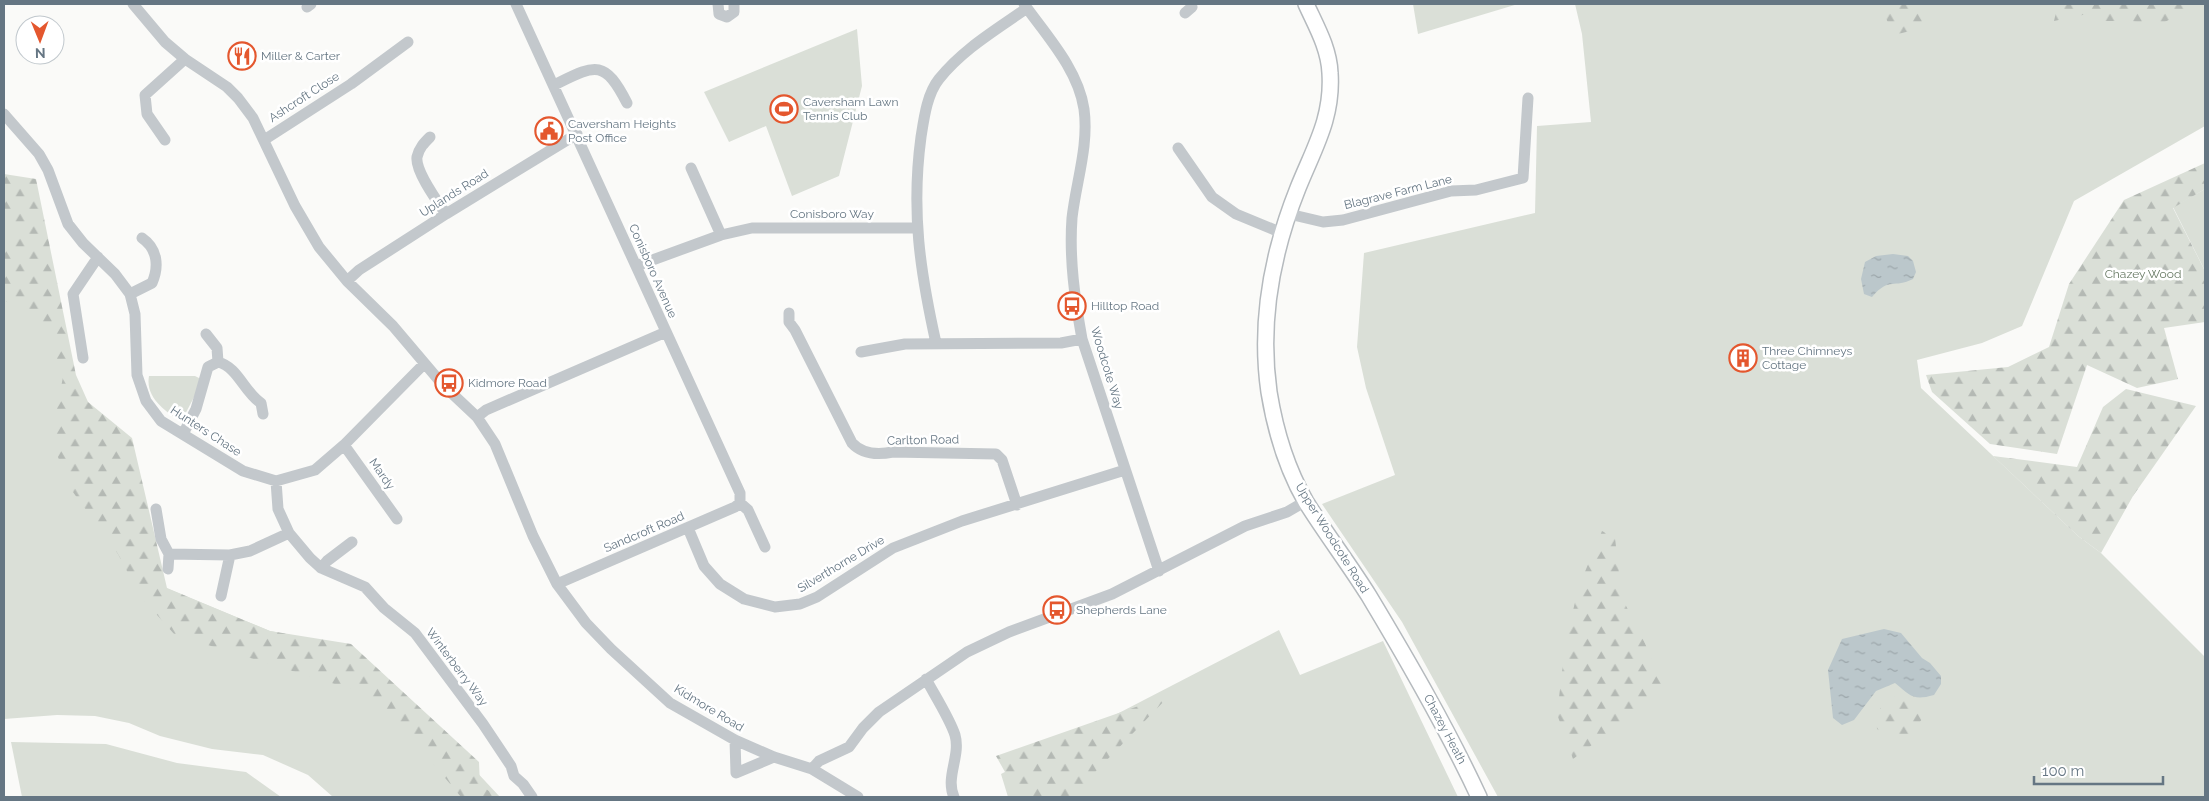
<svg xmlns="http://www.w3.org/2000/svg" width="2209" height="801" font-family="Raleway,sans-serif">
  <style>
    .grass { fill: #dadfd7 }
    .forest { fill: url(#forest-firs) }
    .water { fill: url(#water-ripples) }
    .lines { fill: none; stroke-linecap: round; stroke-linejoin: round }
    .major-casing { stroke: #b5babe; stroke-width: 18 }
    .minor { stroke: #c3c8cc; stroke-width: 11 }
    .major { stroke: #fff; stroke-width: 15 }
    .labels { text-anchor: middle; stroke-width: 5; stroke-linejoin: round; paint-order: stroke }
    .poi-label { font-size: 12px; fill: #657683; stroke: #fff; text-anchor: start }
    .street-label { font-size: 12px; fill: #657683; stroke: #fff }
    .park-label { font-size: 12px; fill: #687a64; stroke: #fff }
  </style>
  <defs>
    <pattern id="forest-firs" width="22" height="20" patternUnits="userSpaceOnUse" patternTransform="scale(1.25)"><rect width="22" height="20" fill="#dadfd7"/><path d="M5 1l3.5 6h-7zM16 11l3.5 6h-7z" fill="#b4b9b4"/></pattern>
    <pattern id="water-ripples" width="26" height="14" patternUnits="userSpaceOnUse" patternTransform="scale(1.25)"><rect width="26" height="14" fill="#bbc7cb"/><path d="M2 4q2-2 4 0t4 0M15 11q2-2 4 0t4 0" fill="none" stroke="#9ca6aa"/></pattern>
  </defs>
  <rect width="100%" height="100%" fill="#fafaf8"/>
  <path class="grass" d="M1413,4H1518L1418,34Z
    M1575,4H2205V126L2074,201L2022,326L1982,343L1917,360L1921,388L2078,536L2101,553L2205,657V797H1498L1402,622L1322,504L1395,475L1366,388L1357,347L1364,253L1535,213L1537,126L1591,122L1582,34Z
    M857,29L862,86L839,176L792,196L766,126L729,142L704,92Z
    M4,178L80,393L125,445L166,588L270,631L322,641L471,766L500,797H333L308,775L263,755L212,749L160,736L129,723L95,716L57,715L4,719Z
    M2205,189V271L2173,207Z
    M149,376H195L203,380L181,422C166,411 145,398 149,376Z
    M1279,630L1300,675L1383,641L1458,797H1008L1001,774Z
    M11,742L106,744L177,763L246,772L281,797H22Z"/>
  <path class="forest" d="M1879,4H1926L1922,28L1894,35Z
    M2058,4H2190L2184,12L2159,25L2130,21H2098L2092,13L2054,21Z
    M2205,163V189L2173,208L2205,271V322L2164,328L2178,379L2137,388L2087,365L2057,454L1990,444L1932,392L1926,375L2008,367L2049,347L2069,284L2124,200Z
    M4,174L36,179L76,375L88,402L132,438L167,588L270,631L351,644L479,762L480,785L498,797H461L410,736L364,693L175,635L140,596L118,554L70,488L51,439L63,377L47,328L4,300V250L8,248L15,225L4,220Z
    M2126,389L2196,406L2133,496L2101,553L2078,536L1993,456L2077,467L2103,407Z
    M1602,531L1615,538L1622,598L1644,641L1662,684L1630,717L1573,759L1557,714L1566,639L1579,586Z
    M1170,695L1071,797H1019L996,756Z
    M1899,695L1921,709L1922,719L1908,739L1887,735L1877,729C1877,710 1880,701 1899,695Z"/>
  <path class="water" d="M1893,254L1908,256L1913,261L1916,272L1913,279C1894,289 1890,276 1872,297L1864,294L1861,279L1865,262L1876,256Z
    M1884,629L1901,633L1922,658L1930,663L1941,676V684L1934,695C1913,701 1911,696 1895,683L1876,691L1854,720L1842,725L1833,718L1828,670L1842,639Z"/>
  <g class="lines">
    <g class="major-casing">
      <path id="major" d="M1306,4C1316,26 1329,48 1330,73C1333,118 1314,148 1298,188C1272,253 1259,322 1269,392C1275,429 1287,469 1306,502C1326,534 1349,564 1369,596C1408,661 1447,728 1479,797"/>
    </g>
    <path class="minor" d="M133,4L165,42L185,59L227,87L238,98L253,118L295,206L319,247L347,281L393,326L443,385L477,417L495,444L533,536L557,584L586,623L611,649L670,703L735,740L774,757L812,769L858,797
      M516,4L740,493V503L748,510L765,547
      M718,4L719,14L727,17L734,12V4
      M1024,4C1046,35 1078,69 1084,109C1089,146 1076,182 1072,218C1069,259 1075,300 1082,339L1159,571
      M307,7L311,4
      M1185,13L1192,7L1191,4
      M554,85C595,65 604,58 627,103
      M4,114L39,154L48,170L68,224L83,243L115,274L130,294L135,314L137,375L146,401L161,421L243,471L276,481L315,470L344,445L424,364
      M430,137C424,143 419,148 417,157C415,171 437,201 446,214
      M165,140L147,114L145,95L185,59
      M264,140L351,84L408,42
      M1178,148L1212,197L1236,214L1282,233
      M691,168L721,235
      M1289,214L1323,222L1343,220L1451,191L1476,190L1523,178L1528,98
      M636,266L721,235L752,228H917
      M347,281L359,270L446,214L577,134
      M130,294L152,283C159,267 158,249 142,238
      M789,313V322L795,330L852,443C863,455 878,455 893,452L996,454L1002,460L1017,505
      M206,334L217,348L218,362
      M936,343C920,271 911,211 921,137C924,118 927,94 939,79C963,49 996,30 1027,8
      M861,352L905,344L1061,343L1082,339
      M83,358L73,294L98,257
      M477,417L486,410L666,332
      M183,434L196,409L208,367L218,362C238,367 244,392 261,403L263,414
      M344,445L397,519
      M276,481L278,509L289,533L310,558L321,568L365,587L384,608L415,633L483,724L511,766L514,776L523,784L532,797
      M156,509L161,539L169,554L230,555L250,551L289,533
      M688,528L704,566L720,584L744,599L775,607L800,604L817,597L893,548L962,521L1125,470
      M321,568L327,561L352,542
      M168,569L169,554
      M557,584L735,507L740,503
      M221,596L230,555
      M926,679C934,694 950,719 955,735C961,756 945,777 954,797
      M735,740L736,773L774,757
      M812,769L819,761L849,747L863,728L879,712L967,652L1009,632L1112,594L1245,526L1287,512L1306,501"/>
    <use href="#major" class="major"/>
  </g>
  <defs>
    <g id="restaurant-ring" transform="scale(1.4375)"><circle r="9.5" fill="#fff" stroke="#e4572e" stroke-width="1.5"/><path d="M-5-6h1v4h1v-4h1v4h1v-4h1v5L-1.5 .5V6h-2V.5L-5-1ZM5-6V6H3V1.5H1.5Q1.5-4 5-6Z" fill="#e4572e"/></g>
    <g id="stadium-ring" transform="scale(1.4375)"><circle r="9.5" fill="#fff" stroke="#e4572e" stroke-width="1.5"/><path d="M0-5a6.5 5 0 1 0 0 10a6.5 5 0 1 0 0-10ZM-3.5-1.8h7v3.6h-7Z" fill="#e4572e"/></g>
    <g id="civic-ring" transform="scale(1.4375)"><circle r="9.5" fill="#fff" stroke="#e4572e" stroke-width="1.5"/><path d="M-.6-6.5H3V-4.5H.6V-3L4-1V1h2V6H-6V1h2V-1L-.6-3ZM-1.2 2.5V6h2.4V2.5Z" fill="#e4572e"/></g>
    <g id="bus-ring" transform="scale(1.4375)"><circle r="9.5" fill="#fff" stroke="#e4572e" stroke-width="1.5"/><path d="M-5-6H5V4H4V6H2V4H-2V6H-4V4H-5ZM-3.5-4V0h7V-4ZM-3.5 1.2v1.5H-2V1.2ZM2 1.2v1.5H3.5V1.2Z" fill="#e4572e"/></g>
    <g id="building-ring" transform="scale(1.4375)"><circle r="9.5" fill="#fff" stroke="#e4572e" stroke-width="1.5"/><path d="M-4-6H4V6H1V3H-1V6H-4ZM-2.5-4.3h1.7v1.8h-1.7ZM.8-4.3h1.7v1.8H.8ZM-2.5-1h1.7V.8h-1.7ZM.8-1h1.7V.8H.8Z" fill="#e4572e"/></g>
  </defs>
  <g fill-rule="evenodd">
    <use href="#restaurant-ring" x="242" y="56"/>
    <use href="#stadium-ring" x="784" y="109"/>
    <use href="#civic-ring" x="549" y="131"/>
    <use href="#bus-ring" x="1072" y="306"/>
    <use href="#building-ring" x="1743" y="358"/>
    <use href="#bus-ring" x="449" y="383"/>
    <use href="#bus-ring" x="1057" y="610"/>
  </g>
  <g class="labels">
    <g class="poi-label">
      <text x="261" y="60">Miller &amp; Carter</text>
      <text x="803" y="106">Caversham Lawn<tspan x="803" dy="14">Tennis Club</tspan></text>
      <text x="568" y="128">Caversham Heights<tspan x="568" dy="14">Post Office</tspan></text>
      <text x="1091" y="310">Hilltop Road</text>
      <text x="1762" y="355">Three Chimneys<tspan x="1762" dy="14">Cottage</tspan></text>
      <text x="468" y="387">Kidmore Road</text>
      <text x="1076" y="614">Shepherds Lane</text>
    </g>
    <g class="street-label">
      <text transform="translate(304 97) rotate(-33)" y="4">Ashcroft Close</text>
      <text transform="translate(1398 192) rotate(-14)" y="4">Blagrave Farm Lane</text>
      <text transform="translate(454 193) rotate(-32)" y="4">Uplands Road</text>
      <text x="832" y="218">Conisboro Way</text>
      <text transform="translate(653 271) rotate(66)" y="4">Conisboro Avenue</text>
      <text transform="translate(1107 368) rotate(73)" y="4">Woodcote Way</text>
      <text transform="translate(206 431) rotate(33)" y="4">Hunters Chase</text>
      <text transform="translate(923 440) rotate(-1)" y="4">Carlton Road</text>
      <text transform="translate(382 474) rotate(55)" y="4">Mardy</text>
      <text transform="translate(644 532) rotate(-23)" y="4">Sandcroft Road</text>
      <text transform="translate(1332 538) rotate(58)" y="4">Upper Woodcote Road</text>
      <text transform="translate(841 564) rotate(-31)" y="4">Silverthorne Drive</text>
      <text transform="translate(457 667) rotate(53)" y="4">Winterberry Way</text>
      <text transform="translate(709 708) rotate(31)" y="4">Kidmore Road</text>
      <text transform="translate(1445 729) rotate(62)" y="4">Chazey Heath</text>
    </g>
    <g class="park-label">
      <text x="2143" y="278">Chazey Wood</text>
    </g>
  </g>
  <rect width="2209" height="801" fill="none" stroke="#657683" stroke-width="10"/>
  <g transform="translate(40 40) rotate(179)"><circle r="24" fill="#ffffff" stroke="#c1c8cd"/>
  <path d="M0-4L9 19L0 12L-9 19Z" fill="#e4572e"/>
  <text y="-8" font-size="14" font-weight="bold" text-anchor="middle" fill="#657683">N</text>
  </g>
  <path d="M2034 776v8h129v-8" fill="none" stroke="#657683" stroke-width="2.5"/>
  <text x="2042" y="776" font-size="15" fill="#657683" stroke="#ffffff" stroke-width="4" paint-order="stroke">100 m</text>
</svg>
